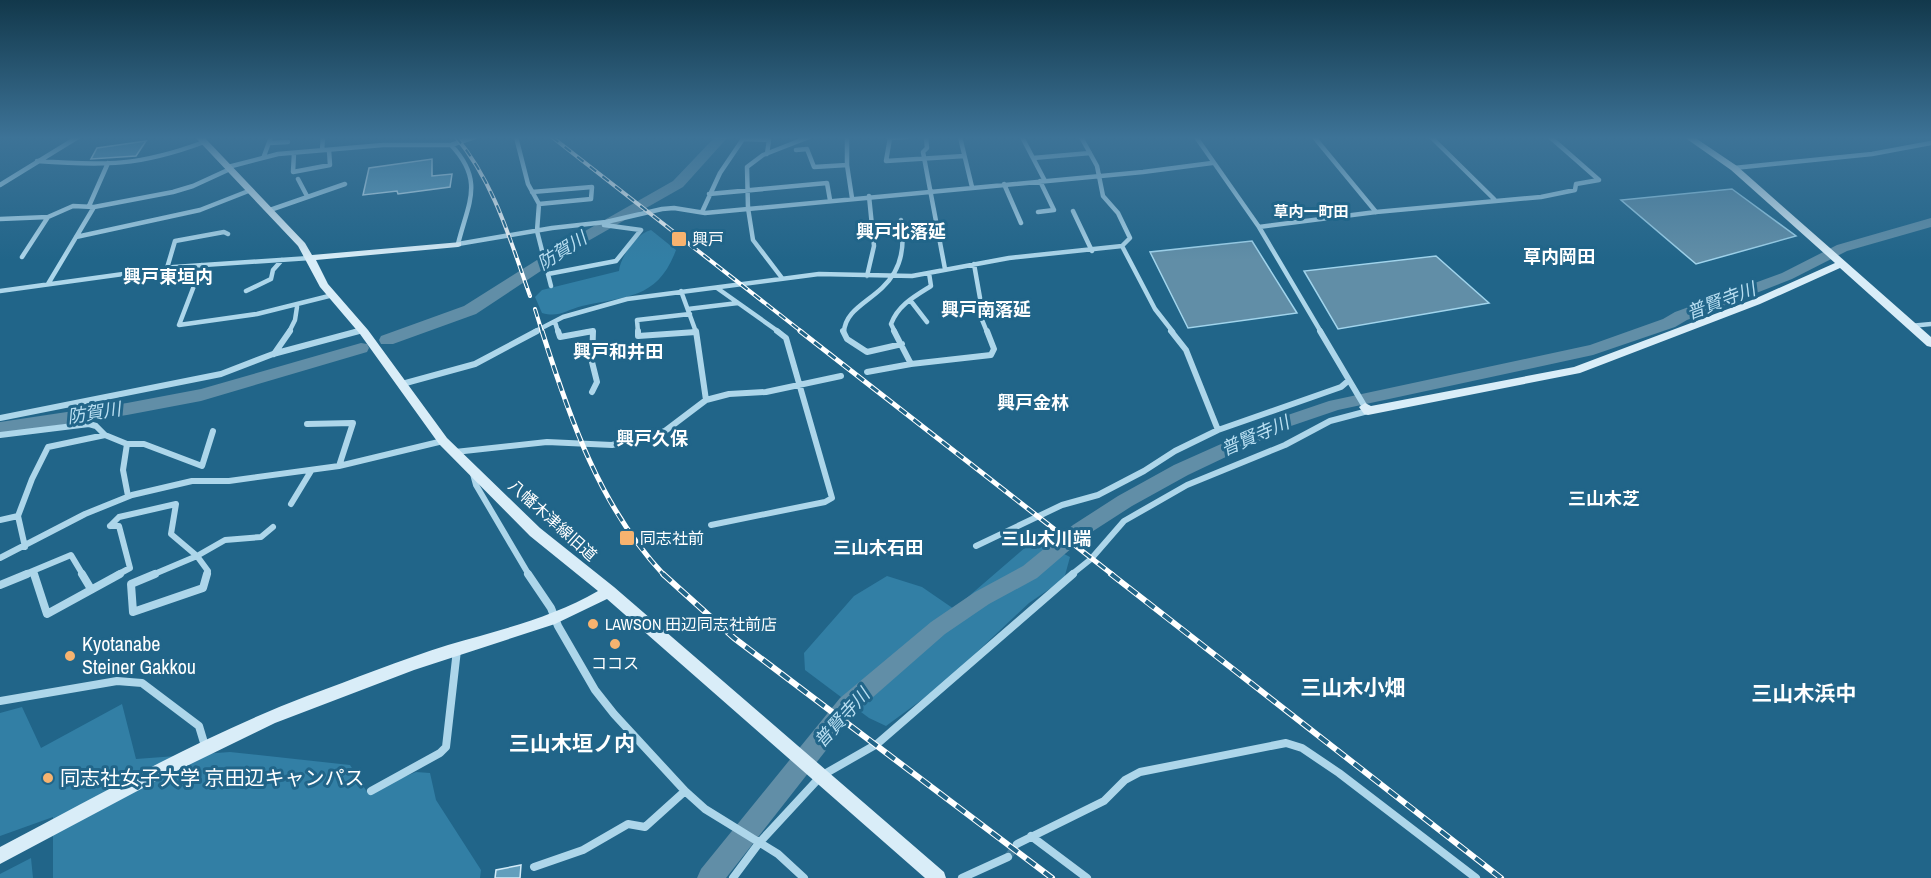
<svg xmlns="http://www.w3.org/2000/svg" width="1931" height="878" font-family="'Archivo Narrow','Noto Sans JP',sans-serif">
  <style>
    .green { fill: #327fa5 }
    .water { fill: #618ea7; stroke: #a1d4ec; stroke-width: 1.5 }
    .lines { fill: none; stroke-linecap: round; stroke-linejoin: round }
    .river { fill: #618ea7; fill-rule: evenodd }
    .building { fill: #629ebc; stroke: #d2ebf8; stroke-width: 1.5 }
    .street-tunnel { stroke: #427c9b; stroke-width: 8; stroke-dasharray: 8 4; stroke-linecap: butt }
    .street-far2 { stroke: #add6ea; stroke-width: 4.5 }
    .street-far1 { stroke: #add6ea; stroke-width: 6 }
    .street { stroke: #add6ea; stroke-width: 8 }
    .secondary { fill: #d9edf8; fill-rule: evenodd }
    .rail-far2-casing { stroke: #fff; stroke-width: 4 }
    .rail-far1-casing { stroke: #fff; stroke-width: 5 }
    .rail-casing { stroke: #fff; stroke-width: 6 }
    .rail-far2 { stroke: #216589; stroke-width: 2; stroke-dasharray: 8; stroke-linecap: butt }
    .rail-far1 { stroke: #216589; stroke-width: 3; stroke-dasharray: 9; stroke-linecap: butt }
    .rail { stroke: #216589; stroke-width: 4; stroke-dasharray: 11; stroke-linecap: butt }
    .poi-dot { fill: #f7b36f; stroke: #216589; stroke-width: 2 }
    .labels { text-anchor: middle; stroke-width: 6; stroke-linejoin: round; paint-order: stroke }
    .far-neighbourhood-label { font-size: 15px; font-weight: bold; fill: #fff; stroke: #216589 }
    .poi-label { font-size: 16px; fill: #fff; stroke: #216589; text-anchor: start }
    .street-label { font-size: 16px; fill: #fff; stroke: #216589 }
    .neighbourhood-label { font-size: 18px; font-weight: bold; fill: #fff; stroke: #216589 }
    .water-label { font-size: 18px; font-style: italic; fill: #b9dff2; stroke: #216589 }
    .near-poi-label { font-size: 20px; fill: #fff; stroke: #216589; text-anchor: start }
    .near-neighbourhood-label { font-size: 21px; font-weight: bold; fill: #fff; stroke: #216589 }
  </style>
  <rect width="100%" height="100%" fill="#216589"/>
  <path class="green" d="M651,230L676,250C658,299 627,296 582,306C566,310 559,318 542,313L535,297L542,290L619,271C620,257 637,233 651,230Z
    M1035,539L1070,557L1064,579L1029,603L942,685L886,726L869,718L805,670L804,653L854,596L887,576L922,587L954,609Z
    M122,704L136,759L230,752L350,765L367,792L416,772L430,773L436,800L481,870L480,878H53V817L0,836V713L22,707L41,748Z
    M31,858L33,878H0V874Z"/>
  <path class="water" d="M1732,189L1796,236L1696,264L1621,200Z
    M1252,241L1297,313L1188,328L1150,252Z
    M1436,256L1489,303L1338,329L1304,271Z"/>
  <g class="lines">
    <path class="river" d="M715,137H728L683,187L574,249L476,314L393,344H381L379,340L381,336L464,306L564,243L673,181Z
      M1931,218V227L1847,251L1792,279L1687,320L1675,327L1593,355L1338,410L1291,426L1188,475L1132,506L1087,535L1037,578L989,604L945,634L856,712L726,878H697L701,869L840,698L931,622L975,592L1023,566L1073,525L1118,496L1174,465L1279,418L1329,401L1590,345L1663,319L1675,312L1782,273L1837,245Z
      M361,343L367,344L369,348L367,352L201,401L127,415L0,434V422L127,403L201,389Z"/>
  </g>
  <path class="building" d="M146,141L136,156L91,159L97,148Z
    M432,159V176L452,174L450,187L398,194L397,191L363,195L369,168Z
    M521,865L520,878H495L496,870Z"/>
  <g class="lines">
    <path class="street-tunnel" d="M1008,857L1017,844"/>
    <path class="street-far2" d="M516,137L528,184L539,204L537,231L551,286
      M847,137V165L852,198
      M907,137L890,138L886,161L964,156
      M926,137L927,148L923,152L945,269
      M960,137L972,187
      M1022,137L1045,181
      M1196,137L1259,227L1321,332
      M1314,137L1376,212
      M1431,137L1494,199
      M269,143L288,142
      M451,145L475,137
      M322,150L323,137
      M796,150L807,149L814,167L847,165
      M294,153L293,172L330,165L329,150
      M264,156L271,137
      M1033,158L1090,153
      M37,161C104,166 140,166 204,142
      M228,167L278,154L383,145H451C485,181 468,203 458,244L552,228L606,222L662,209L674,208L705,213L1143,172L1212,163
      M1734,168L1872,154L1931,143
      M298,179L307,196
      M1004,184L1021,223
      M0,185L78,137
      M532,192L592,187L591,199L539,204
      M709,194L827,183L830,200
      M89,206L108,163
      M270,210L345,184
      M1073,211L1092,251
      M702,212L720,173L743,139L769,140L767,154
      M1038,212L1054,210L1040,181
      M0,219L48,217L73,206L94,207L173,192L193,186L230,169
      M1259,227L1376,212L1541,197L1575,190L1576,184L1599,180L1550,137
      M76,237L200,210L251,190
      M1122,246L1155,309L1173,332
      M22,257L48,217
      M974,264L980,298L978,310L987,332
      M202,265L179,325L257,314L333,295
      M167,268L175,241L224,232L228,234
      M548,274L616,261L641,230L604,225
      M867,276L874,246L869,196
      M782,278L753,240L748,208L747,167L763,155L809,137
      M48,284L94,207
      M717,288L779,332
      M0,291L174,267L310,258
      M246,291L271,279L273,270L282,260
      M681,291L696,332
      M910,300L927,322
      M688,309L738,303
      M555,322L558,332
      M1910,326L1931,324
      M289,332L295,320L297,307
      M354,332L362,330
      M534,332L563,317L627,299L819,274L912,276L1009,258L1122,246L1130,238L1118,213L1103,196L1097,166L1081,137
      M586,332H593
      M638,332L637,320L690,314
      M692,332H696
      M844,332C846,294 914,299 901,220
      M895,332L891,324C898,305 915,296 931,286L929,273"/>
    <path class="street-far1" d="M558,331L560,337L593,331L592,362L597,382L592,392
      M638,331V336L696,332
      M696,331L706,400
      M843,331L847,339L867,352L902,344
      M894,331L911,364
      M1171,331L1186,350L1218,430
      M1320,331L1365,407
      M274,354L290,331
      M867,372L911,364L991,355L994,349L987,331
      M402,384L475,364L537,331
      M0,418L221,374L273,354L359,331
      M307,424L353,423L339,466
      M0,435L89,424L96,426L105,435L127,444H144L202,466L213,431
      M127,444L123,470L128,496
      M455,452L547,442L612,445L665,431L706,400L729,394L766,392L841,376
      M473,474L476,485L529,575
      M291,504L311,471
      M0,520L18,516
      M711,525L825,502L832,498L786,338L777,331
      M110,526L119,517L176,504L171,534L197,556
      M110,526H119L130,568L117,575
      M976,546L1062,505L1098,495L1144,471L1175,451L1218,430L1341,387L1348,381
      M25,547L18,516L32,479L48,447L105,435
      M197,556L208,571L207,575
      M197,556L225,540L261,537L273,527
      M0,558L85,514L132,495L192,481H229L339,466L443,441
      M33,571L34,575
      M23,575L71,555L83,575
      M152,575L197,556
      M1071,575L1091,559L1124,521L1187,485L1285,445L1330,421L1368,411"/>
    <path class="street" d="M34,574L47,614L120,574
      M82,574L91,589
      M155,574L131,584L133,612L203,588L207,574
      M528,574L551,608L558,626L595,690L614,714L685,791L705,809L778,854L804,878
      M0,585L27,574
      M0,701L117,681L142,683L199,726L205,746
      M371,791L440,753L446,747L457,650
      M1031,836L1087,878
      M1017,844L1104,801L1125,780L1140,772L1286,743L1302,748L1339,773L1476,878
      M534,867L583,850L628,824L645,827L685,791
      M733,878L759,843L821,776L877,744L1073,574
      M962,878L1008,857"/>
    <path class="secondary" d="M195,137H204L305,243L312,255L461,242V246L458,247L316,260L328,284L368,330L447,438L540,528L614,587L944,872L946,878H925L607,599L555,624L414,670L275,723L158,780L0,864V847C101,794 200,737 307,696C354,679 400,660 448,645C500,630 551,618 598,591L530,536L439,444L360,334L320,287L298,246Z
      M1684,137H1694L1737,166L1931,337V347L1927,346L1840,268L1760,304L1580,373L1368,415L1364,414L1359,407L1365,403L1371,406L1574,367L1752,300L1835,263L1731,170Z"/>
    <g class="rail-far2-casing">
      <path id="rail-far2" d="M456,137C495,184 510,240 530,296
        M552,137L802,332
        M535,309L542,332"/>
    </g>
    <g class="rail-far1-casing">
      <path id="rail-far1" d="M542,331C570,419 600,507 664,575
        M800,331L1113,575"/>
    </g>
    <g class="rail-casing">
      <path id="rail" d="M663,574L734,638L1052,878
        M1111,574L1501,878"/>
    </g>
    <use href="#rail-far2" class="rail-far2"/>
    <use href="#rail-far1" class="rail-far1"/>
    <use href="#rail" class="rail"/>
  </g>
  <linearGradient id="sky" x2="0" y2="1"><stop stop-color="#12384b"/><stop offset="0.53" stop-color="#3d7397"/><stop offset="1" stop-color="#3d7397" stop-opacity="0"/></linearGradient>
  <rect width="1931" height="260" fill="url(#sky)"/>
  <g class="poi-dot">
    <rect x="671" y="231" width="16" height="16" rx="3"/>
    <rect x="619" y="530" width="16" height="16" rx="3"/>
    <circle cx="593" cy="624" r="6"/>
    <circle cx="615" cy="644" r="6"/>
    <circle cx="70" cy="656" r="6"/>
    <circle cx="48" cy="778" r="6"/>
  </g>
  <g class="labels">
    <g class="far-neighbourhood-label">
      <text x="1311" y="217">草内一町田</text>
    </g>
    <g class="poi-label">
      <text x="692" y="245">興戸</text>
      <text x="640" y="544">同志社前</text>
      <text x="605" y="630">LAWSON 田辺同志社前店</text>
      <text x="615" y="669" text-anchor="middle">ココス</text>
    </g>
    <g class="street-label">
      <text transform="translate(553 520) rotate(42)" y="6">八幡木津線旧道</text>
    </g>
    <g class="neighbourhood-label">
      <text x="901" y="238">興戸北落延</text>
      <text x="1559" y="263">草内岡田</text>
      <text x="168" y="283">興戸東垣内</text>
      <text x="986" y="316">興戸南落延</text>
      <text x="618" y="358">興戸和井田</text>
      <text x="1033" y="409">興戸金林</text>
      <text x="652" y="445">興戸久保</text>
      <text x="1604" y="505">三山木芝</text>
      <text x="1046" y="545">三山木川端</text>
      <text x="878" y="554">三山木石田</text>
    </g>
    <g class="water-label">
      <text transform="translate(562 251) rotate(-32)" y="6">防賀川</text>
      <text transform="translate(1721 301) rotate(-21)" y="6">普賢寺川</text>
      <text transform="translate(94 413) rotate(-9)" y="6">防賀川</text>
      <text transform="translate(1255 436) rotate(-24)" y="6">普賢寺川</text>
      <text transform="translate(842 718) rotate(-48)" y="6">普賢寺川</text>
    </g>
    <g class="near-poi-label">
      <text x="82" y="651">Kyotanabe<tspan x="82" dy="23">Steiner Gakkou</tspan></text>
      <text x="60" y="785">同志社女子大学 京田辺キャンパス</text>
    </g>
    <g class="near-neighbourhood-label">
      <text x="1353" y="695">三山木小畑</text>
      <text x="1804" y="701">三山木浜中</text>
      <text x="572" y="751">三山木垣ノ内</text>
    </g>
  </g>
</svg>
